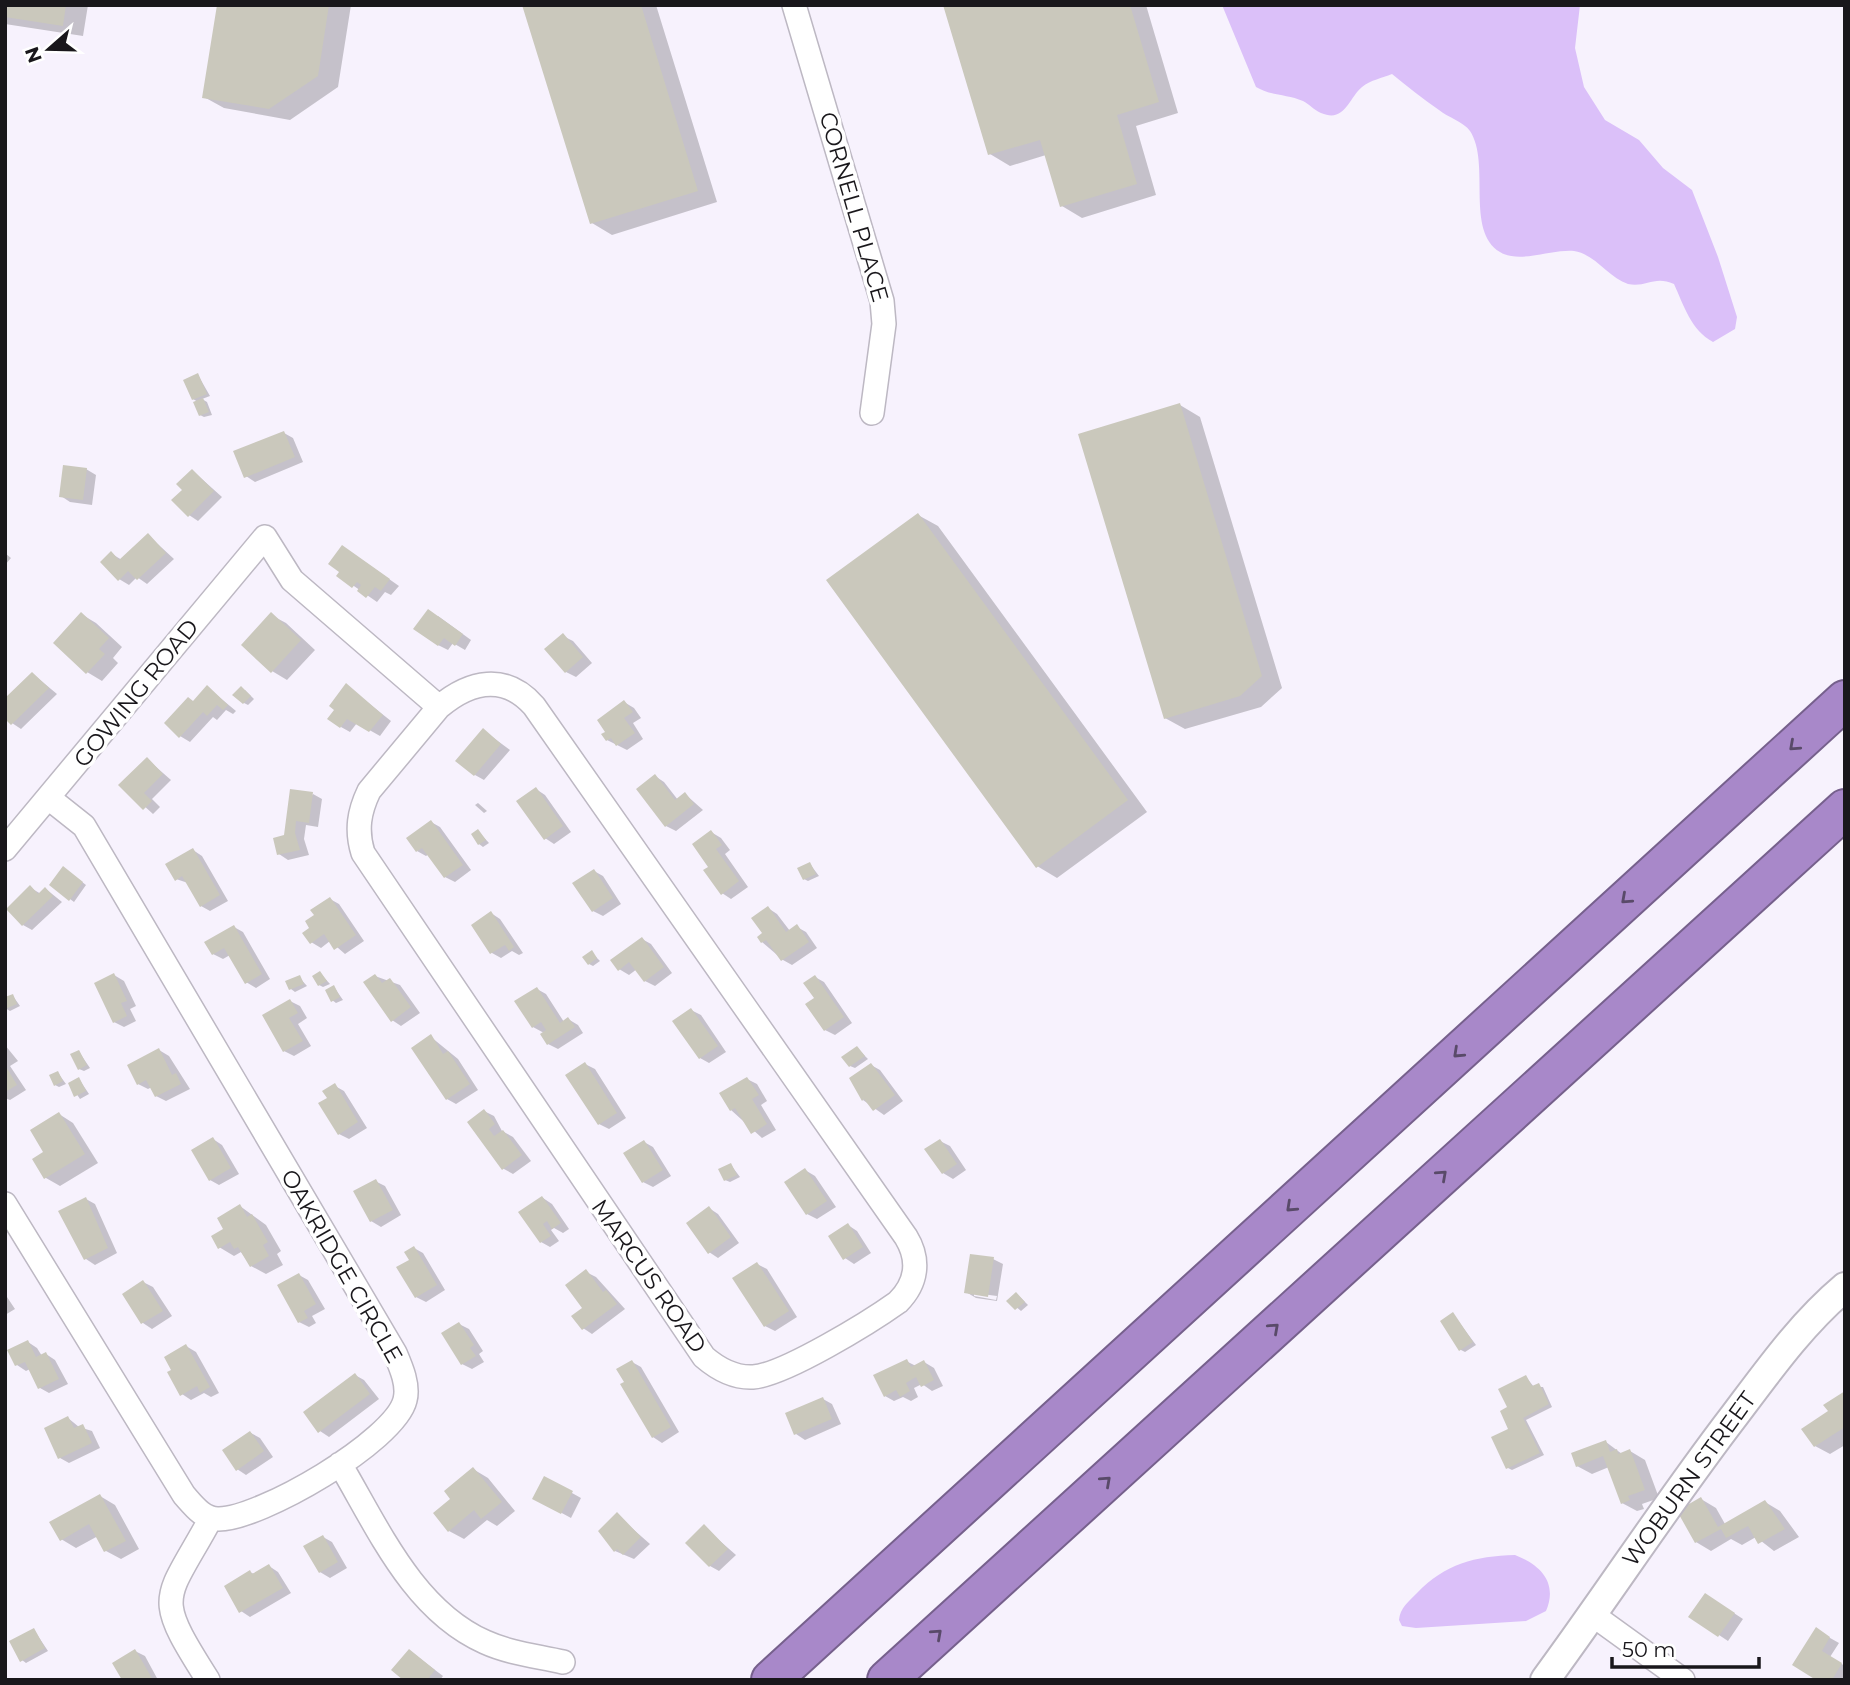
<svg xmlns="http://www.w3.org/2000/svg" width="1850" height="1685" font-family="Montserrat,sans-serif">
  <style>
    .green { fill: #dbc0f9 }
    .shadow { fill: #0003; fill-rule: evenodd }
    .building { fill: #cac8bc }
    .lines { fill: none; stroke-linecap: round; stroke-linejoin: round }
    .minor-casing { stroke: #bdb8c3; stroke-width: 26 }
    .tertiary-casing { stroke: #bdb8c3; stroke-width: 32 }
    .motorway-casing { stroke: #76608c; stroke-width: 42 }
    .minor { stroke: #fff; stroke-width: 23 }
    .tertiary { stroke: #fff; stroke-width: 28 }
    .motorway { stroke: #a888c9; stroke-width: 38 }
    .oneway { stroke: #594a69 }
    .labels { text-anchor: middle; stroke-width: 7; stroke-linejoin: round; paint-order: stroke }
    .street-label { font-size: 23px; fill: #19171b; stroke: #fff }
  </style>
  <rect width="100%" height="100%" fill="#f7f2fd"/>
  <path class="green" d="M1222,5H1580L1575,48L1584,87L1605,120L1639,140L1663,168L1692,190L1718,257L1737,317L1735,329L1713,342C1691,330 1684,306 1674,284C1654,275 1646,288 1628,284C1609,278 1595,254 1574,251C1552,249 1519,264 1500,252C1465,231 1491,163 1470,131C1464,122 1447,117 1439,110C1423,99 1407,86 1392,74C1382,78 1371,80 1362,87C1348,99 1345,123 1321,113C1314,110 1309,104 1303,101C1287,94 1271,96 1256,87Z
    M1515,1555C1541,1565 1558,1583 1546,1611L1526,1621L1416,1628L1402,1626L1399,1620C1400,1608 1409,1601 1417,1593C1445,1564 1475,1556 1515,1555Z"/>
  <path class="shadow" d="M5,5H88L83,36L5,24Z
    M219,5H351L338,87L290,120L224,108L204,97Z
    M524,5H656L717,202L612,235L592,223Z
    M945,5H1146L1178,113L1136,126L1156,195L1082,218L1062,206L1046,155L1010,166L990,154Z
    M198,375L210,396L202,399L207,402L212,415L204,417L200,415L198,402L193,399Z
    M1180,405L1200,417L1282,688L1261,707L1185,729L1165,718Z
    M284,433L293,438L303,462L255,482L246,476Z
    M86,469L96,475L92,505L70,502L61,496Z
    M193,471L222,497L198,521L189,515L184,490Z
    M918,515L938,526L1147,812L1057,878L1037,866Z
    M148,535L174,559L147,584L137,577L129,585L119,579L112,554L122,560Z
    M5,553L11,558L5,565Z
    M352,553L399,586L391,595L385,592L377,602L338,575Z
    M81,614L96,623L122,647L113,658L118,663L102,681L87,672Z
    M271,615L286,623L315,650L287,680L272,671Z
    M438,616L471,640L465,650L453,643L448,650L438,645Z
    M563,636L573,641L592,663L576,677L566,672Z
    M33,674L57,694L21,729L12,723Z
    M347,686L391,721L380,736L357,723L350,732L341,727Z
    M207,687L236,711L233,714L226,710L217,720L213,717L190,742L180,736L194,702Z
    M245,690L254,699L248,705L244,703Z
    M624,702L634,708L641,718L633,723L643,739L627,750L607,740Z
    M483,730L510,750L484,780L475,775Z
    M147,759L171,780L152,799L160,807L153,814L121,785Z
    M655,776L664,782L678,800L685,794L703,810L676,831L666,826Z
    M536,789L545,795L571,832L554,844L545,838Z
    M313,794L322,799L318,827L306,825L304,839L309,855L288,860L279,854L285,836Z
    M478,803L487,811L484,813L475,805Z
    M431,822L440,827L471,870L455,882L445,877L429,854L426,856L417,851Z
    M478,831L489,843L483,847L479,844Z
    M711,832L721,838L730,850L725,854L748,887L731,899L722,893L710,867Z
    M193,850L202,856L228,901L210,911L201,906L188,883L176,879Z
    M810,864L819,876L808,881L804,879Z
    M68,871L86,885L74,902L70,899Z
    M594,871L603,876L621,904L603,916L593,911Z
    M31,888L41,894L46,889L62,902L32,930L23,925Z
    M330,899L339,904L364,941L345,954L330,941L321,948L311,942L316,916Z
    M768,908L777,914L790,931L797,927L806,932L817,948L792,965L783,960L762,942Z
    M491,913L500,919L523,953L519,955L512,951L501,958L492,953Z
    M234,927L243,932L270,979L256,988L246,982L230,955L223,959L213,954Z
    M642,939L651,944L672,973L655,986L645,981L637,969L629,975L619,969Z
    M592,953L600,961L593,966L589,964Z
    M320,973L330,984L323,987L319,985Z
    M114,975L124,981L136,1006L130,1009L136,1021L124,1027L114,1022Z
    M375,976L400,985L420,1013L401,1026L392,1020Z
    M299,977L307,986L295,992L291,989Z
    M815,977L824,982L852,1023L835,1035L825,1030Z
    M334,987L343,1000L336,1003L332,1000Z
    M537,989L546,994L564,1022L568,1019L578,1025L583,1033L558,1049L548,1044L544,1033L533,1027Z
    M13,996L20,1006L10,1011L5,1008Z
    M290,1001L300,1006L307,1018L298,1024L311,1046L294,1056L284,1051Z
    M691,1010L701,1015L726,1052L709,1063L700,1058Z
    M431,1037L458,1059L478,1090L456,1104L447,1099Z
    M5,1045L18,1061L10,1066L26,1090L10,1100L5,1098Z
    M857,1048L868,1059L855,1068L850,1066Z
    M159,1050L169,1056L190,1089L166,1101L156,1096L152,1087L148,1089L138,1084Z
    M79,1052L90,1068L84,1071L79,1069Z
    M585,1064L595,1069L626,1118L609,1129L599,1124Z
    M871,1065L880,1070L903,1101L884,1115L863,1100Z
    M58,1073L66,1084L59,1087L55,1085Z
    M79,1079L89,1094L80,1099L70,1084Z
    M747,1079L757,1084L767,1101L761,1105L776,1130L762,1138L731,1110Z
    M335,1086L344,1091L367,1128L349,1139L339,1134L329,1099Z
    M484,1111L494,1116L502,1131L513,1137L531,1161L513,1174L504,1169L469,1122Z
    M59,1114L73,1123L98,1163L60,1186L46,1178V1152Z
    M213,1139L222,1145L239,1174L219,1185L210,1180Z
    M940,1141L950,1146L966,1170L953,1179L943,1173Z
    M644,1142L653,1147L671,1176L653,1187L643,1182Z
    M731,1165L740,1177L730,1182L725,1180Z
    M805,1170L815,1176L836,1207L817,1219L807,1214Z
    M375,1181L385,1186L401,1215L381,1227L371,1221Z
    M543,1198L552,1204L569,1229L563,1233L554,1228L551,1230L559,1241L550,1247L541,1242Z
    M86,1199L95,1204L117,1253L95,1265L86,1259L60,1212Z
    M240,1206L266,1225L281,1251L277,1254L283,1265L266,1274L251,1266L241,1252L234,1256L219,1247Z
    M709,1208L718,1214L739,1243L718,1258L709,1252Z
    M848,1225L857,1231L871,1253L854,1264L845,1258Z
    M414,1248L423,1253L445,1290L426,1302L416,1297L411,1261Z
    M993,1259L1003,1264L997,1301L976,1298L966,1292ZM974,1293L997,1296L996,1300L974,1296Z
    M757,1264L767,1269L797,1317L775,1331L765,1326Z
    M586,1272L596,1277L625,1309L592,1334L583,1328Z
    M299,1275L308,1280L325,1309L312,1316L316,1323L309,1327L299,1322Z
    M143,1282L153,1287L172,1316L152,1329L143,1323L124,1294Z
    M5,1294L15,1309L5,1315Z
    M1020,1297L1028,1305L1021,1311L1009,1301Z
    M1453,1314L1476,1345L1465,1352L1461,1350Z
    M459,1324L469,1329L483,1351L479,1354L484,1362L472,1369L462,1364Z
    M28,1342L37,1348L42,1356L46,1354L55,1360L68,1384L49,1393L40,1388L30,1369L26,1371L17,1365Z
    M186,1346L196,1352L219,1393L211,1397L204,1393L191,1400L182,1394Z
    M906,1361L916,1366L924,1362L934,1368L943,1386L932,1391L922,1384L914,1388L918,1397L911,1401L903,1397L894,1401L885,1396Z
    M632,1362L641,1367L679,1432L662,1443L653,1437Z
    M355,1375L364,1380L379,1399L329,1437L320,1431Z
    M1526,1377L1534,1387H1543L1552,1407L1526,1420L1544,1455L1512,1470L1508,1468L1510,1430Z
    M1845,1393V1445L1830,1454L1815,1446L1830,1412Z
    M823,1399L832,1404L841,1424L805,1440L796,1434Z
    M68,1418L79,1427L92,1431L100,1448L69,1463L60,1458Z
    M251,1433L260,1438L273,1457L246,1475L237,1469Z
    M1606,1442L1622,1454L1630,1451L1645,1460L1659,1498L1642,1504L1644,1509L1637,1511L1622,1503L1609,1467L1592,1474L1577,1466Z
    M473,1469L488,1478L515,1511L497,1526L487,1520L464,1539L449,1531Z
    M545,1478L581,1498L571,1518L534,1498Z
    M100,1496L115,1505L139,1549L121,1559L106,1551L98,1536L76,1548L61,1539Z
    M1701,1499L1716,1508L1725,1524L1765,1502L1780,1511L1799,1537L1774,1551L1756,1537L1742,1545L1731,1539L1711,1551L1696,1542Z
    M617,1515L650,1544L634,1559L615,1551Z
    M704,1527L736,1555L719,1571L710,1566Z
    M323,1537L332,1542L347,1568L330,1578L320,1572Z
    M269,1566L278,1572L291,1593L250,1617L241,1611L250,1572L254,1574Z
    M1714,1600L1743,1619L1728,1641L1719,1635Z
    M34,1630L48,1651L26,1663L22,1660Z
    M1816,1630L1839,1643L1830,1657L1845,1666L1844,1680H1819Z
    M135,1651L145,1656L158,1680H124Z
    M410,1651L443,1676L440,1680H406Z"/>
  <path class="building" d="M5,5H66L63,26L5,17Z
    M217,5H329L318,76L269,109L202,98Z
    M522,5H641L698,191L590,224Z
    M943,5H1130L1159,102L1117,115L1137,184L1060,207L1040,140L988,155Z
    M198,373L207,394L192,400L183,380Z
    M203,398L209,412L199,416L193,402Z
    M1180,403L1262,676L1240,696L1164,719L1078,434Z
    M284,431L295,457L244,478L233,451Z
    M63,465L87,468L83,500L59,497Z
    M192,469L214,491L188,517L171,500L182,490L176,484Z
    M918,513L1128,800L1036,868L826,580Z
    M148,533L166,553L137,580L128,571L118,581L100,562L111,551L119,560Z
    M342,545L390,579L381,591L375,587L366,598L357,591L361,585L357,582L352,588L336,576L339,572L328,564Z
    M428,609L463,634L455,646L444,638L438,646L413,629Z
    M81,612L109,638L99,649L105,654L86,674L53,643Z
    M271,612L301,640L271,673L241,645Z
    M563,633L583,657L565,673L544,649Z
    M32,672L49,688L11,725L5,719V698Z
    M346,683L383,715L369,732L347,719L340,728L327,719L334,710L329,706Z
    M207,685L228,705L223,710L217,705L207,716L203,712L179,738L164,723L188,697L193,701Z
    M241,686L251,696L243,704L232,695Z
    M624,700L633,712L624,718L635,733L616,746L611,738L606,741L601,734L605,732L597,720Z
    M483,728L501,744L474,776L455,761Z
    M147,757L163,774L144,793L152,801L143,810L118,785Z
    M655,774L675,800L685,792L694,804L665,827L636,789Z
    M536,787L563,826L544,840L516,801Z
    M290,789L313,792L309,823L296,821L295,833L300,850L277,855L273,838L284,835Z
    M431,820L463,865L444,878L422,848L416,852L406,838Z
    M478,829L486,840L478,845L471,834Z
    M711,830L722,845L716,849L739,881L721,895L703,870L708,867L692,844Z
    M193,848L220,895L200,907L182,876L175,881L165,864Z
    M810,862L816,874L803,880L797,868Z
    M63,866L83,882L69,901L49,885Z
    M594,869L613,898L592,912L572,883Z
    M30,885L38,894L45,887L53,896L22,926L6,909Z
    M330,897L356,935L334,950L324,934L310,944L302,933L309,928L305,921L314,915L310,910Z
    M768,906L786,932L797,924L809,942L781,961L766,940L761,943L757,937L762,933L751,918Z
    M491,911L514,947L509,951L505,945L490,954L471,925Z
    M234,925L262,974L245,984L224,948L212,955L204,942Z
    M642,937L664,967L644,982L629,962L618,971L610,960Z
    M592,950L597,958L588,965L582,957Z
    M320,971L327,981L318,986L312,976Z
    M114,973L127,1001L121,1003L127,1016L113,1023L94,983Z
    M375,974L382,983L390,978L411,1007L391,1022L363,982Z
    M300,975L304,984L289,990L285,981Z
    M815,975L844,1017L824,1031L805,1004L814,998L803,983Z
    M334,985L340,997L331,1002L325,990Z
    M537,987L560,1023L568,1017L575,1027L547,1045L540,1034L546,1030L541,1022L532,1028L514,1001Z
    M13,994L17,1004L5,1009V997Z
    M290,999L298,1013L289,1018L303,1041L283,1052L262,1015Z
    M691,1008L718,1046L699,1059L672,1021Z
    M431,1034L443,1054L448,1051L470,1084L446,1100L411,1048Z
    M857,1046L865,1056L849,1067L841,1057Z
    M159,1048L172,1075L176,1073L181,1084L155,1097L146,1080L137,1085L127,1065Z
    M79,1050L87,1065L78,1070L70,1054Z
    M585,1062L617,1113L598,1125L565,1075Z
    M871,1063L895,1095L873,1111L864,1099L862,1101L849,1078Z
    M5,1065L17,1085L5,1092Z
    M58,1071L63,1081L54,1086L49,1075Z
    M79,1077L86,1091L74,1097L68,1083Z
    M747,1077L759,1095L752,1099L767,1124L751,1134L735,1108L730,1111L719,1093Z
    M335,1083L358,1122L338,1135L318,1103L327,1098L322,1091Z
    M484,1109L495,1124L489,1129L494,1136L503,1130L522,1155L502,1170L467,1122Z
    M59,1112L85,1154L44,1179L32,1159L43,1152L30,1130Z
    M213,1137L231,1168L209,1181L191,1150Z
    M940,1139L957,1164L942,1174L924,1149Z
    M644,1140L663,1170L642,1183L623,1153Z
    M731,1163L737,1175L724,1181L718,1169Z
    M805,1168L827,1201L806,1215L784,1182Z
    M376,1179L393,1210L370,1222L353,1191Z
    M542,1196L561,1223L552,1229L547,1221L543,1224L551,1236L540,1243L518,1212Z
    M86,1197L108,1248L84,1260L58,1211Z
    M240,1204L247,1217L252,1214L268,1242L263,1245L269,1256L250,1267L238,1247L234,1249L230,1242L218,1249L211,1236L223,1229L217,1218Z
    M709,1206L731,1237L708,1254L686,1223Z
    M848,1223L863,1247L843,1260L828,1236Z
    M414,1246L437,1285L415,1298L396,1267L409,1260L404,1252Z
    M970,1254L994,1257L988,1297L964,1293Z
    M757,1262L789,1311L764,1327L732,1278Z
    M586,1269L603,1292L606,1290L617,1304L582,1330L571,1316L582,1308L565,1285Z
    M299,1273L316,1304L304,1311L308,1318L298,1323L277,1285Z
    M143,1280L163,1311L141,1324L122,1294Z
    M1016,1292L1025,1302L1015,1310L1006,1301Z
    M1453,1312L1473,1342L1459,1351L1440,1321Z
    M459,1322L474,1345L470,1348L476,1356L461,1365L441,1333Z
    M28,1340L36,1357L46,1352L59,1379L38,1389L25,1362L15,1366L7,1350Z
    M186,1344L210,1387L200,1393L197,1386L180,1396L167,1372L171,1370L164,1357Z
    M907,1359L911,1367L924,1360L934,1380L921,1387L916,1377L906,1383L910,1391L900,1397L896,1390L884,1397L873,1375Z
    M632,1360L671,1427L652,1438L620,1384L624,1382L616,1369Z
    M355,1373L370,1394L318,1433L303,1412Z
    M1526,1375L1532,1386L1539,1383L1549,1404L1523,1418L1540,1453L1506,1469L1491,1437L1508,1429L1500,1411L1507,1407L1498,1389Z
    M1845,1391V1427L1814,1447L1801,1429L1828,1411L1823,1405Z
    M823,1397L832,1419L794,1435L785,1413Z
    M68,1416L74,1428L83,1424L92,1443L58,1459L44,1428Z
    M250,1431L264,1451L236,1471L222,1450Z
    M1606,1440L1610,1452L1617,1449L1618,1454L1630,1449L1645,1490L1628,1496L1630,1500L1621,1504L1603,1456L1576,1467L1571,1453Z
    M473,1467L502,1502L481,1519L474,1510L448,1532L433,1513L450,1499L444,1491Z
    M544,1476L573,1491L561,1514L532,1499Z
    M100,1494L126,1541L104,1552L89,1524L60,1541L49,1522Z
    M1701,1497L1718,1527L1765,1500L1785,1529L1758,1544L1748,1526L1726,1538L1721,1529L1695,1543L1677,1511Z
    M617,1512L641,1537L623,1555L617,1549L614,1552L598,1531Z
    M704,1524L728,1549L709,1567L685,1543Z
    M323,1535L338,1562L319,1573L303,1546Z
    M269,1564L283,1588L239,1613L224,1586L250,1570L252,1574Z
    M1705,1593L1735,1613L1718,1637L1688,1617Z
    M1816,1627L1830,1637L1822,1651L1842,1663L1832,1680H1816L1792,1665Z
    M34,1628L45,1648L20,1662L9,1641Z
    M135,1649L153,1680H122L112,1663Z
    M409,1649L435,1670L427,1680H403L391,1670Z"/>
  <g class="lines">
    <g class="minor-casing">
      <path id="minor" d="M794,5L882,301L884,324L872,413
        M5,849L265,537L292,580L439,707L369,791C359,812 356,830 363,853L704,1357C718,1369 734,1378 753,1377C784,1375 870,1322 898,1302C917,1283 920,1260 906,1237L534,706C505,673 470,681 439,707
        M5,1204L184,1495C193,1505 203,1519 218,1519C259,1520 395,1441 405,1400C409,1385 401,1367 395,1353L84,826L50,799
        M340,1464C378,1528 413,1610 485,1642C509,1653 537,1656 563,1662
        M1593,1615L1683,1680
        M208,1680C152,1592 165,1603 211,1518"/>
    </g>
    <g class="tertiary-casing">
      <path id="tertiary" d="M1545,1680C1609,1593 1668,1502 1734,1416C1768,1371 1801,1324 1845,1287"/>
    </g>
    <g class="motorway-casing">
      <path id="motorway" d="M771,1680L1845,700
        M887,1680L1845,809"/>
    </g>
    <use href="#minor" class="minor"/>
    <use href="#tertiary" class="tertiary"/>
    <use href="#motorway" class="motorway"/>
  </g>
  <defs><path id="oneway-chevron" d="M-2-3.5L2.5 0L-2 3.5" fill="none" stroke-width="1.6" stroke-linecap="round" stroke-linejoin="round" transform="scale(1.75)"/></defs>
  <g class="oneway">
    <use href="#oneway-chevron" transform="translate(1794 746) rotate(138)"/>
    <use href="#oneway-chevron" transform="translate(1626 899) rotate(138)"/>
    <use href="#oneway-chevron" transform="translate(1458 1053) rotate(137)"/>
    <use href="#oneway-chevron" transform="translate(1442 1175) rotate(-42)"/>
    <use href="#oneway-chevron" transform="translate(1291 1207) rotate(137)"/>
    <use href="#oneway-chevron" transform="translate(1274 1328) rotate(-42)"/>
    <use href="#oneway-chevron" transform="translate(1106 1481) rotate(-42)"/>
    <use href="#oneway-chevron" transform="translate(937 1634) rotate(-42)"/>
  </g>
  <g class="labels">
    <g class="street-label">
      <text transform="translate(854 207) rotate(74)" y="8">CORNELL PLACE</text>
      <text transform="translate(136 693) rotate(-51)" y="8">GOWING ROAD</text>
      <text transform="translate(342 1266) rotate(60)" y="8">OAKRIDGE CIRCLE</text>
      <text transform="translate(649 1276) rotate(55)" y="8">MARCUS ROAD</text>
      <text transform="translate(1689 1479) rotate(-54)" y="8">WOBURN STREET</text>
    </g>
  </g>
  <rect width="1850" height="1685" fill="none" stroke="#19171b" stroke-width="14"/>
  <g transform="translate(49 49) rotate(250)" stroke="#ffffff" stroke-width="5" paint-order="stroke">
  <path d="M0-5L12 26L0 18L-12 26Z" fill="#19171b"/>
  <text y="-10" font-size="19" font-weight="bold" text-anchor="middle" fill="#19171b">N</text>
  </g>
  <path d="M1612 1657v10h147v-10" fill="none" stroke="#19171b" stroke-width="3.5"/>
  <text x="1622" y="1657" font-size="21" fill="#19171b" stroke="#ffffff" stroke-width="5" paint-order="stroke">50 m</text>
</svg>
